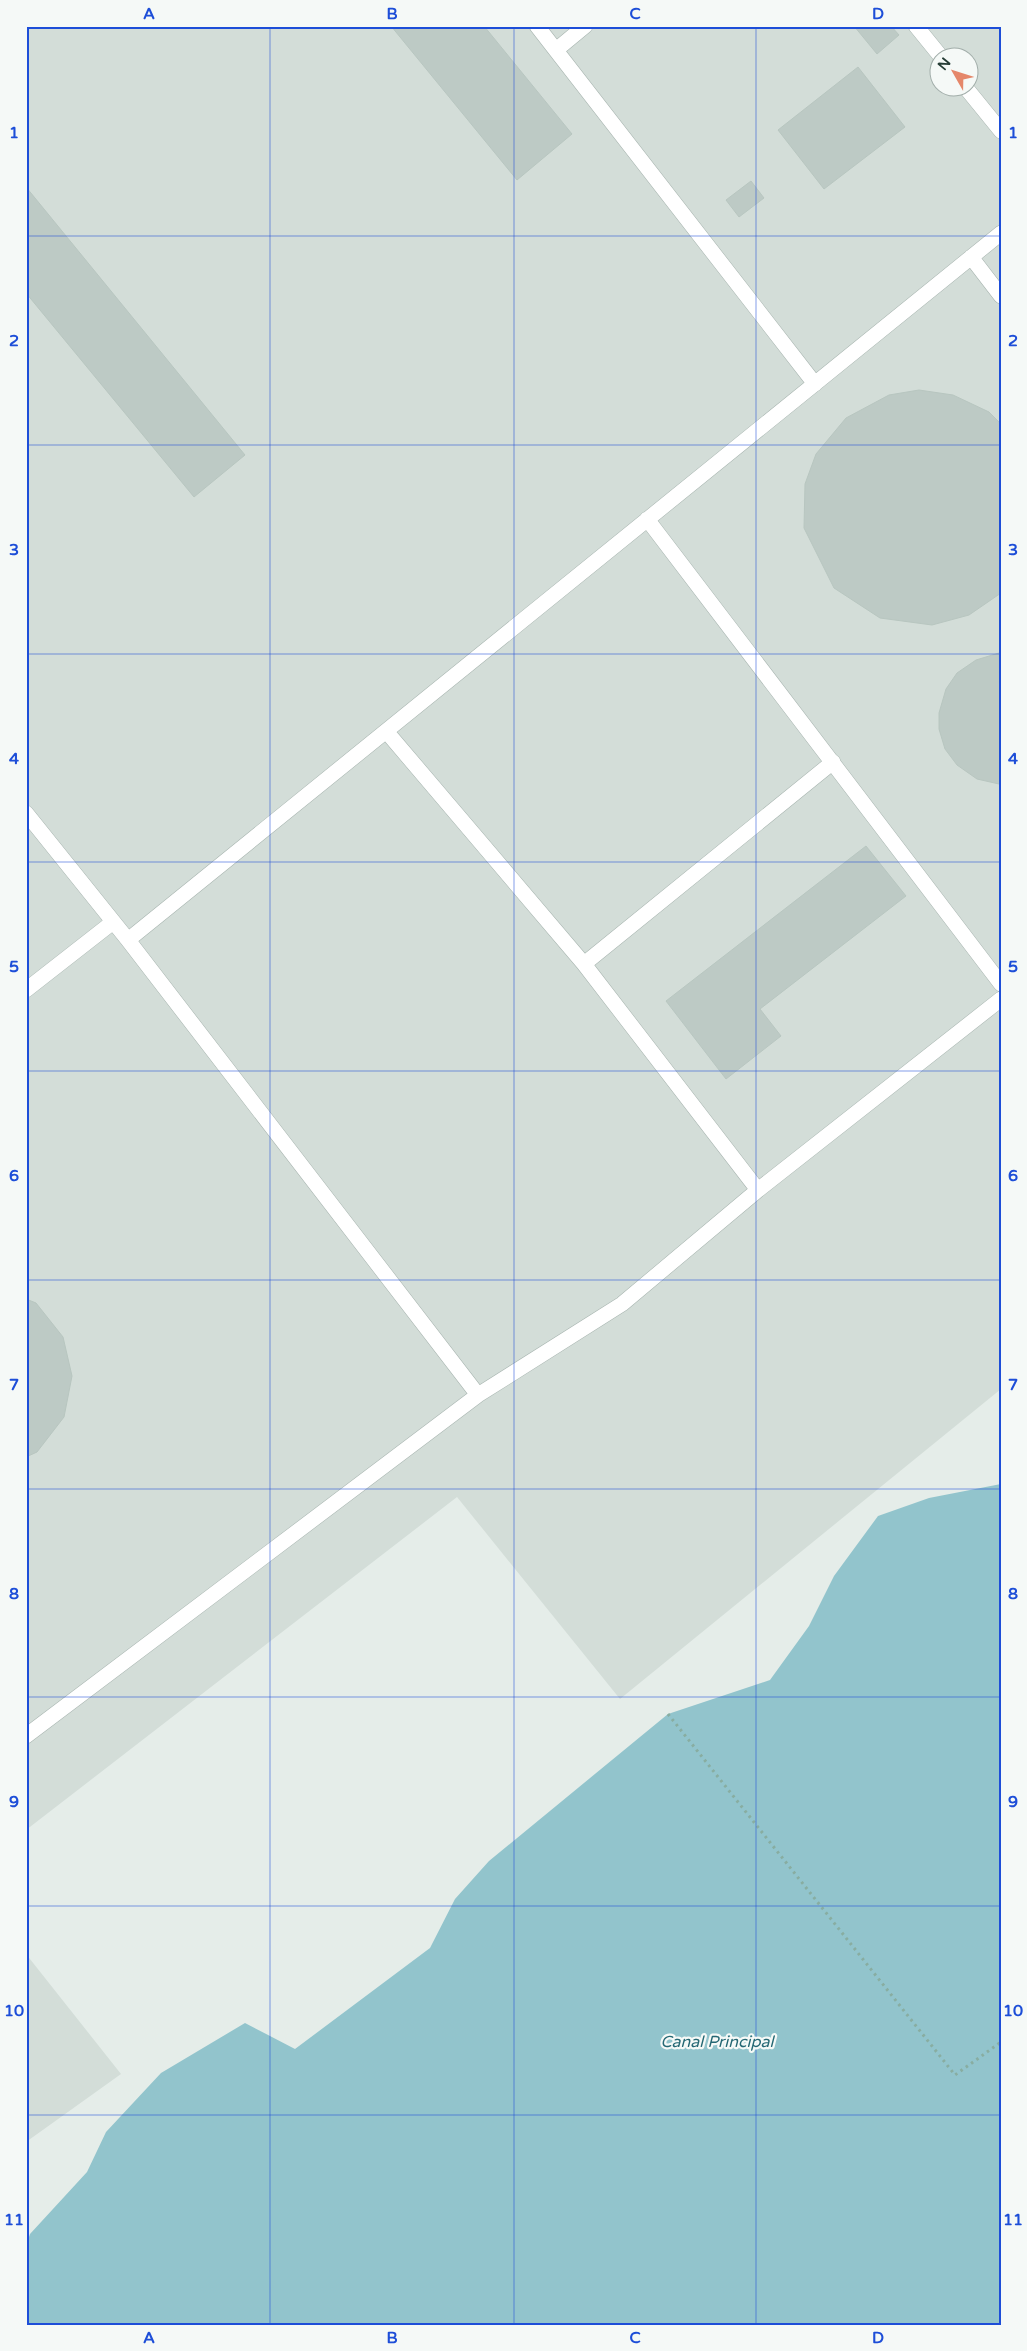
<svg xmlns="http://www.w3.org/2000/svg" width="1027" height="2351" font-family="'Varela Round',sans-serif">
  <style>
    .built { fill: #d3ddd8; fill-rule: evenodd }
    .water { fill: #92c4cc }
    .building { fill: #bdcac5; stroke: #b8c6c0 }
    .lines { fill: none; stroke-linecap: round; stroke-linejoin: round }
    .lane-casing { stroke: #a8b5b0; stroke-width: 16 }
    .path { stroke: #88ada1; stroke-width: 3; stroke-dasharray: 2.5 4; stroke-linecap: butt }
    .lane { stroke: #fff; stroke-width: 15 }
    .grid { fill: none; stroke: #1d4ed8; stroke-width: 1; stroke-opacity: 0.55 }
    .labels { text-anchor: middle; stroke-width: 4.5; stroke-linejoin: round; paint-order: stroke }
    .water-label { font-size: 16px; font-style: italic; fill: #256874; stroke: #f5f9f7 }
    .neatline { fill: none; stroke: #1d4ed8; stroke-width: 2 }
    .grid-label { font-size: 16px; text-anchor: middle; font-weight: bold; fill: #1d4ed8 }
  </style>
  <rect width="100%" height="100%" fill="#e5ede9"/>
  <path class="built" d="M26,26H1001V1389L620,1699L457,1497L26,1830ZM940,58H970V88H940Z
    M26,1954L121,2074L26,2142Z"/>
  <path class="water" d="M1001,1484V2325H26V2246L30,2234L87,2172L106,2132L161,2073L245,2023L295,2049L430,1948L455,1899L489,1861L668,1714L770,1680L809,1626L834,1576L878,1516L929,1498Z"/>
  <path class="building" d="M391,26H484L572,134L517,180Z
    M854,26H891L899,35L877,54Z
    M858,67L905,127L824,189L778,130Z
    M751,181L764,198L739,217L726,200Z
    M26,187L245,455L194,497L26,293Z
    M919,390L953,395L989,412L1001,424V593L969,615L932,625L880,618L834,588L804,528L805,484L816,454L846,418L889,395Z
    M999,653L1001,784H999L977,779L957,765L945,749L939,729V713L946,689L957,673L976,660Z
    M866,846L906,896L760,1009L781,1036L726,1079L666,1001Z
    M26,1299L36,1303L63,1337L72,1376L64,1417L37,1452L26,1457Z"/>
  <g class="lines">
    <g class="lane-casing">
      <path id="lane" d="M537,26L815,384
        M916,26L942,58
        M556,50L585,26
        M966,88L1001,131
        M971,257L1001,296
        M647,519L1001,984
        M386,731L584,964L758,1190
        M26,813L128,940L478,1395
        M128,940L1001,233
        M584,964L833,762
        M26,990L113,922
        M26,1736L478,1395L622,1304L758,1190L1001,999"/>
    </g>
    <path class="path" d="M668,1714L955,2075L1001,2042"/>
    <use href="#lane" class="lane"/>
  </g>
  <path class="grid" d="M270,26V2325M514,26V2325M756,26V2325M26,236H1001M26,445H1001M26,654H1001M26,862H1001M26,1071H1001M26,1280H1001M26,1489H1001M26,1697H1001M26,1906H1001M26,2115H1001"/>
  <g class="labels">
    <g class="water-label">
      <text x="717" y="2047">Canal Principal</text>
    </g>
  </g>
  <rect width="1027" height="2351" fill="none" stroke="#f5f9f7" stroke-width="55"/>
  <g transform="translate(954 72) rotate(309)"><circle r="24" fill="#f5f9f7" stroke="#a2aeaa"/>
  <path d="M0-4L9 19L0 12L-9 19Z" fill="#e5876a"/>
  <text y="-8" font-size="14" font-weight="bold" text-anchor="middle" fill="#263d36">N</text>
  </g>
  <rect x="28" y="28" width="972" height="2296" class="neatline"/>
  <g class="grid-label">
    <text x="149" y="19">A</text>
    <text x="392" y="19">B</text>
    <text x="635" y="19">C</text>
    <text x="878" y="19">D</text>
    <text x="14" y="138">1</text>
    <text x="1013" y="138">1</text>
    <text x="14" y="346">2</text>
    <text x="1013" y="346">2</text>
    <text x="14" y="555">3</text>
    <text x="1013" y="555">3</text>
    <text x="14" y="764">4</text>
    <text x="1013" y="764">4</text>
    <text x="14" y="972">5</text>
    <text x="1013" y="972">5</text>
    <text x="14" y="1181">6</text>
    <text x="1013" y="1181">6</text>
    <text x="14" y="1390">7</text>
    <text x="1013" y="1390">7</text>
    <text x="14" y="1599">8</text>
    <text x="1013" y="1599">8</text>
    <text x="14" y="1807">9</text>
    <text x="1013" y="1807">9</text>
    <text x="14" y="2016">10</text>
    <text x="1013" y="2016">10</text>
    <text x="14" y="2225">11</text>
    <text x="1013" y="2225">11</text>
    <text x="149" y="2343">A</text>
    <text x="392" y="2343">B</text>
    <text x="635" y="2343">C</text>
    <text x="878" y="2343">D</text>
  </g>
</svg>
